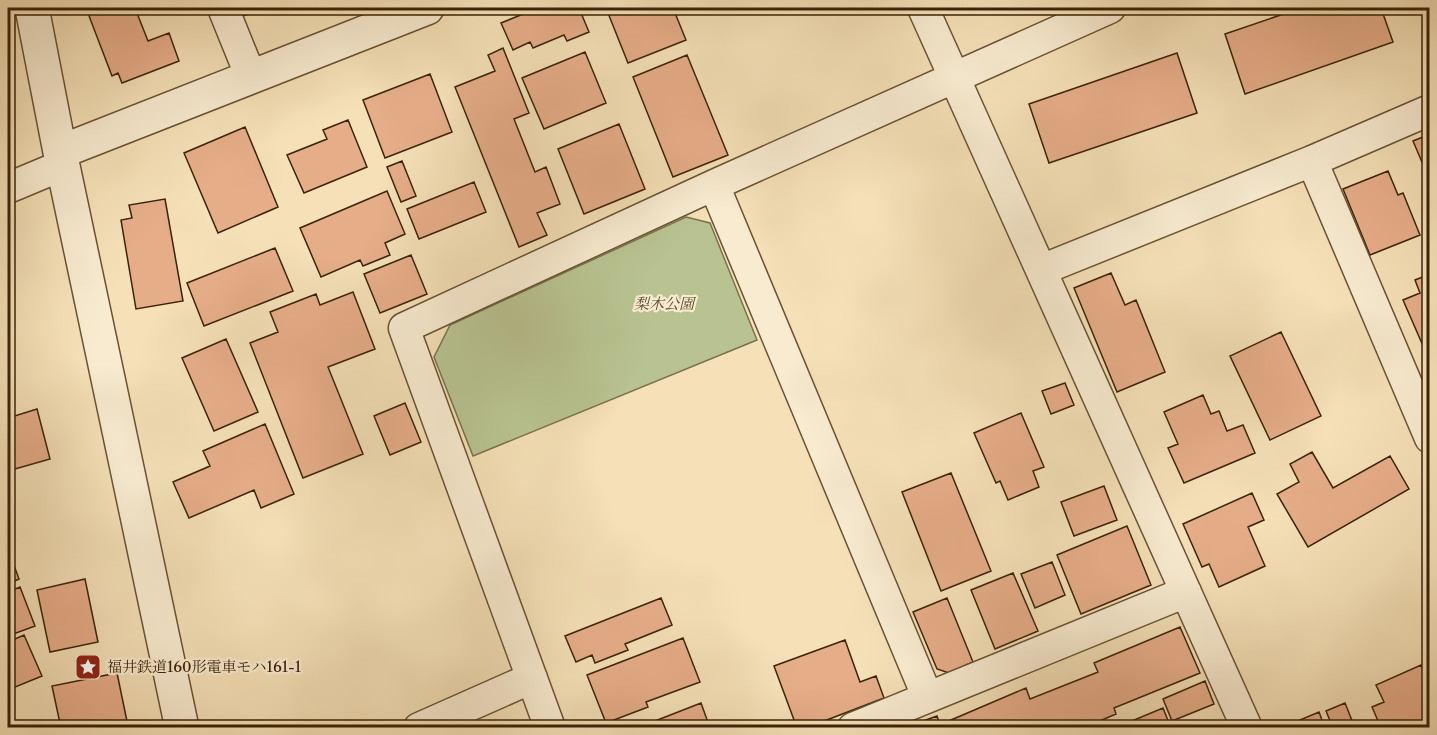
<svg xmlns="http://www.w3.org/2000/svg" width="1437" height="735" font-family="'Libre Caslon Text','Noto Serif JP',serif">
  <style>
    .green { fill: #b8c391; stroke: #79734d; stroke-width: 1.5 }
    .building { fill: #e6ad89; stroke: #3a2309; stroke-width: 1.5 }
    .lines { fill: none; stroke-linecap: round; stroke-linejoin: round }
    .minor-casing { stroke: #695234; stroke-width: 33 }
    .tertiary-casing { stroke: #695234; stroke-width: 36 }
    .minor { stroke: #f8ebd0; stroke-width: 30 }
    .tertiary { stroke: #f8ebd0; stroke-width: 33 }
    .labels { text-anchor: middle; stroke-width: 4.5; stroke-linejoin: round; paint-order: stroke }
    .park-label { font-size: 15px; font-style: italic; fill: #5a4b2b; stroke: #f8ebd0 }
    .poi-label { font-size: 15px; fill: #3a2309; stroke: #f8ebd0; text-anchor: start }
  </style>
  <rect width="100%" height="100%" fill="#f5e0b7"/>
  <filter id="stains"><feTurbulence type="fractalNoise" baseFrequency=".00333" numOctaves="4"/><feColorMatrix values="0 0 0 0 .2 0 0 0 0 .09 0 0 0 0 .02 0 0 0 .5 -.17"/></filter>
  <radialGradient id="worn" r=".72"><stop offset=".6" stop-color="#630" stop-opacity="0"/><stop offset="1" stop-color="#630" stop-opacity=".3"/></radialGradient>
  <path class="green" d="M686,217L710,223L757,340L473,456L434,357L450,325Z"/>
  <path class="building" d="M86,8H135L148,41L169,33L179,61L122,83L118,73L112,76Z
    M236,8H266L240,17Z
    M538,8H579L589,32L567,41L564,35L533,48L530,42L513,50L501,23Z
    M606,8H673L686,40L628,63Z
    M1301,8H1381L1393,42L1245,94L1225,34Z
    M503,48L529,113L514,119L535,172L546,167L560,204L537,213L547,235L519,247L455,87L495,71L488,55Z
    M585,52L606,103L544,129L522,78Z
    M1177,53L1197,113L1049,163L1029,104Z
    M687,55L728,155L673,177L633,77Z
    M430,74L452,132L385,158L363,100Z
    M348,120L367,167L304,193L287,155L327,139L323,130Z
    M619,124L645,189L584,214L558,149Z
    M245,127L278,207L218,233L184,153Z
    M1430,134V181L1413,141Z
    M402,161L416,196L401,202L387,167Z
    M1388,171L1398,195L1403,193L1420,235L1370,255L1343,189Z
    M474,182L486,212L419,239L407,209Z
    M387,191L405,234L385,243L390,255L363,266L360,260L321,277L300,228Z
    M165,199L183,301L136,309L121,220L132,218L129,205Z
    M275,248L293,291L204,326L187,283Z
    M411,255L427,294L380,313L364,274Z
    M1111,273L1125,305L1136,300L1165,372L1117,392L1074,288Z
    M1430,274V346L1424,348L1403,300L1420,293L1415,280Z
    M353,292L375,349L328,367L363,454L303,478L250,343L278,332L270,312L316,294L320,305Z
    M1281,332L1321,416L1270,440L1230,356Z
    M226,339L258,412L214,431L182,358Z
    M1065,383L1074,405L1051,414L1042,391Z
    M1203,395L1211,414L1219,411L1227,431L1243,425L1255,453L1184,483L1168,448L1178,444L1164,412Z
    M405,403L421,442L390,455L374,416Z
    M37,409L50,459L8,471V418Z
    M1021,413L1044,467L1033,471L1039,487L1008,500L1000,481L996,483L974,433Z
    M265,424L294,494L261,508L254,490L189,518L173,482L210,466L203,451Z
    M1312,452L1333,488L1390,456L1409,489L1308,547L1277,494L1299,482L1290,464Z
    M951,473L991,571L941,591L902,492Z
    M1104,486L1117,520L1074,536L1061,502Z
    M1252,493L1264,520L1248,527L1265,566L1219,587L1209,564L1202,567L1183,524Z
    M1127,526L1151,585L1081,614L1057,555Z
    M8,549L19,579L8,584Z
    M1052,562L1065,595L1035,608L1021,574Z
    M1013,573L1038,631L995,649L971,590Z
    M85,579L98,642L50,652L37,590Z
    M20,587L35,626L8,636V592Z
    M661,598L672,625L625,644L628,650L595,663L592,655L576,662L565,636Z
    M947,598L973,662L949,673L937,669L913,612Z
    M1180,627L1200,673L1114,708L1116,714L1083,728H946L944,723L1026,688L1030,699L1098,672L1094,663Z
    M24,635L42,676L8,690V642Z
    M683,638L700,682L646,702L648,707L606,723L587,675Z
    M845,640L860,682L876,676L884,698L806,728H797L774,666Z
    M1421,665L1430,685V728H1381L1372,707L1384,702L1376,685Z
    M117,673L128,726L120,728H61L52,686Z
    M1205,681L1214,704L1172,721L1163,699Z
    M701,703L710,728H637Z
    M1345,703L1355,728H1333L1326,711Z
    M1163,708L1171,728H1129L1127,723Z
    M1319,712L1325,728H1281Z
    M937,716L941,728H926L923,721Z"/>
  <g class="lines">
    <g class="minor-casing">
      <path id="minor" d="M223,8L251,77
        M923,8L1247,728
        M1312,161L1430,110
        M714,185L927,696
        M8,188L63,165
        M1041,270L1312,161L1430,438
        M419,728L532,678
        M550,728L404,328L714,185L1110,8
        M853,728L1186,592"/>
    </g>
    <g class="tertiary-casing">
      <path id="tertiary" d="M32,8L60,152L182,728
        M60,152L427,8"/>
    </g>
    <use href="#minor" class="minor"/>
    <use href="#tertiary" class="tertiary"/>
  </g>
  <defs>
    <g id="sight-square" transform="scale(1.35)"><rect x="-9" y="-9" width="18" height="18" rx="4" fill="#8f2418" stroke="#f8ebd0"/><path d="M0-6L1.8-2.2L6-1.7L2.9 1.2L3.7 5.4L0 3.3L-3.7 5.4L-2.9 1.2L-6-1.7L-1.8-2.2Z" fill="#fff"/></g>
  </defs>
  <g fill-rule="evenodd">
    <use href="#sight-square" x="88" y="667"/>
  </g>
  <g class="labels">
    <g class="park-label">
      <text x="664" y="309">梨木公園</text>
    </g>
    <g class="poi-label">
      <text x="107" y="672">福井鉄道160形電車モハ161-1</text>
    </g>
  </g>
  <rect width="1437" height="735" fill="none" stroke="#f5e0b7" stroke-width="30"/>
  <rect x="9" y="9" width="1419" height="717" fill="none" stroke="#3a2309" stroke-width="3"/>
  <rect x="15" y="15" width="1407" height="705" fill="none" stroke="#3a2309" stroke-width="1.5"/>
  <rect width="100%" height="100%" filter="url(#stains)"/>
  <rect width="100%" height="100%" fill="url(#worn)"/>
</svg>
